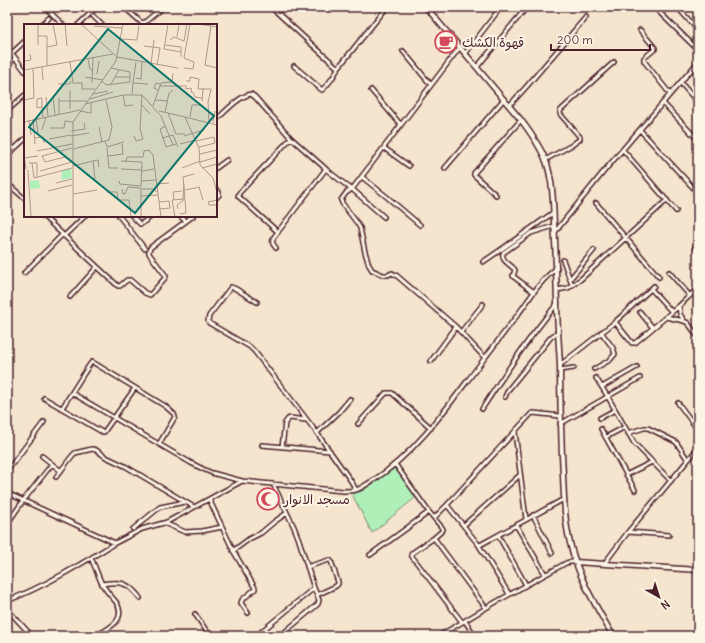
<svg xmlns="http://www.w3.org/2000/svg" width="705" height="643" font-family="Delius,'Playpen Sans Arabic',sans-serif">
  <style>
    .green { fill: #aff0b9; stroke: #7c8872 }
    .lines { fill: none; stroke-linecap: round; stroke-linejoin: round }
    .minor-casing { stroke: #4a1f2b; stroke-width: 6 }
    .secondary-casing { stroke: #4a1f2b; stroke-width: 7 }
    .minor { stroke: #fcf5e5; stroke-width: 3 }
    .secondary { stroke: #fcf5e5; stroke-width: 4 }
    .labels { text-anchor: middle; stroke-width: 4; stroke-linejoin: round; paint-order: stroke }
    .poi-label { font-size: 13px; fill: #4a1f2b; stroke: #fcf5e5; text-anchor: start }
    .inset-road { fill: none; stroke: #b1968d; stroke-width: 1 }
    .view { fill: #0f766e; fill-opacity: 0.15; stroke: #0f766e; stroke-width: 2 }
    .inset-edge { fill: none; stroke: #4a1f2b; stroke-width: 2 }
  </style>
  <rect width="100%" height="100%" fill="#f6e5ce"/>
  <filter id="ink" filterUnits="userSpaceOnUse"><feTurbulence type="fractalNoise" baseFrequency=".025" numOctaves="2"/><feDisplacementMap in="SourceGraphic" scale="8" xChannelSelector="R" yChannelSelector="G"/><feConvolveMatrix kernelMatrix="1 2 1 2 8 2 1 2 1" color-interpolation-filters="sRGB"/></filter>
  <g filter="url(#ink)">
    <path class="green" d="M395,468L416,497L372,533L352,494L362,491Z"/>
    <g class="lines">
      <g class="minor-casing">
        <path id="minor" d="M45,7L63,25
          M124,7L142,23L145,22L163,7
          M271,7L307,40L338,68L387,7
          M654,7L698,50
          M677,7L698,30
          M93,16L102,25
          M41,25L49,18
          M78,25L97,7
          M640,30L655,48V49L644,58V61L670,94
          M7,47L25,71
          M403,51L431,85
          M12,53L25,41
          M465,54L501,7
          M7,65L15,58
          M294,66L322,90C328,85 335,75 338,68
          M477,67L527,7
          M681,83L698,103
          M371,90L401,125
          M663,103L698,140
          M509,106L527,86L586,17
          M7,111L25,95
          M216,120C225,112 239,96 251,94L255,97L291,138L326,169
          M640,130L698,193
          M384,148L409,166
          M623,150L676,211
          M7,153L12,151L25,139
          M545,160L572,145L580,139V137L560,114V112L561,110L614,62
          M216,168L227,160
          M445,168L504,99
          M362,177L387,197L420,225
          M7,183L25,199
          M216,189L219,193V195L216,198
          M496,195L474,175V173L521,120
          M596,203L659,277
          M43,216L118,286H120L127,280H130L145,293L150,295L165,278L166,276L150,255L149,253V250L151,247L193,216
          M119,216L145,249
          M132,216L140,224H141L152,216
          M180,216L186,221
          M384,217L352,189L346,193L341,200L342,203L357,223L360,228L365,252L369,265L372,270L383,275H388L392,273L396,275L456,327L485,358
          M278,232L238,196L239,193L242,190L291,138
          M555,232L605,170L698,62
          M64,236L85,216
          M695,247L698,250
          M276,248C273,244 271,243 274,237L325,170L326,169L327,170L351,189L353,188L460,47
          M563,260L572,285
          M483,262L502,249L554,212
          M669,272L690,296
          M24,273L62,235
          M570,279L594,250
          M651,289L672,312
          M557,290L568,288L581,279L667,200
          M534,292L514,277L513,276L515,270C511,264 501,262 503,253L531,233L554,226
          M70,297L97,267
          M257,302L236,289L231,287L209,316L208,321L209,323L250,347L255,352L317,433L351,481L356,490
          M640,312L653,328
          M666,317L679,306
          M684,321L680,314L679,306L698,288
          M615,322L654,286
          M461,332L483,304
          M431,361L456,327
          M560,365L615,322L632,343H635L666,317L684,321L688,323L698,337
          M594,369L610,360L615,354L613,348L601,332
          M560,370L574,368
          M596,378L608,397L634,443L671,481
          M602,387L637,367
          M72,393L191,463L203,469L212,473L242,481L343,491C347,491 352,491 356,490C362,488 368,483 374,480C412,455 441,416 468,380C484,359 500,338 516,317C529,300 539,281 557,268
          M505,397L508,390L547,342L551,337L558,332
          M44,398L102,432H104L135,388
          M678,403L698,430
          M62,408L90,364L92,362L94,363L165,406L174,414L175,417L159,444
          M482,409C505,373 529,337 557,304
          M560,416L533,413L531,414L447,505L478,544L480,545L564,499
          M600,418L615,410
          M358,424L386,393H392L431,428
          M560,424L640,378
          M601,429L635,490
          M515,432L526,519
          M317,433L339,412L350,399
          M628,433L644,428H648L676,442L688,460
          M606,437L625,427
          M262,445L330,451
          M282,447L285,423L288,419L290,418L306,420
          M42,456L61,471
          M7,471L44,422
          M626,475L652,462
          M56,477L72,456L75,453L92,449L96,450L106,457L125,466L194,507
          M7,493L115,543L142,529L167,522L242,481
          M209,499L234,552L255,588V589L242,600L241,603L248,613
          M429,512L443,529V530L434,538L412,553L411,555L462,622
          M533,515L552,553
          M434,518L447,505
          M164,523L185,532L202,531L222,527
          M7,524L23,501L52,464
          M464,525L520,475
          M516,525L545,574
          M133,529L160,507L185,502
          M628,532L669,535
          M498,535L526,585
          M434,538L486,608
          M478,544L509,594
          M233,551L249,539L261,533L274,522L287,513
          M370,555L429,512L395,464
          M91,558C95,566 98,576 102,584C106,591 111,596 116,602C128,620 108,629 95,636
          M604,564L628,532L698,448
          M307,567L329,560L331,561L338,582V584L336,586L317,595
          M102,584C121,581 128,582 140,598
          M7,601C45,586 80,565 115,543
          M7,609L32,636
          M195,614L210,636
          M465,621L475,636
          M256,636L314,588L299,540L294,527L273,484
          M280,636L318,604L319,600L314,588
          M439,636L496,602L566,563L570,562H575"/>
      </g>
      <g class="secondary-casing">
        <path id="secondary" d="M426,7L521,120C530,132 540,146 546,161C553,181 553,202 554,223C556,250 556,276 557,302C557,323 559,344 560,365C560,396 561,426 562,456C564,485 563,515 570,543C578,577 596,606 613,636
          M575,562L698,570"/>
      </g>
      <use href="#minor" class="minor"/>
      <use href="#secondary" class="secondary"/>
    </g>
  </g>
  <defs>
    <g id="cafe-ring" transform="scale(1.15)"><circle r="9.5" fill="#fcf5e5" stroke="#d1495b" stroke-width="1.5"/><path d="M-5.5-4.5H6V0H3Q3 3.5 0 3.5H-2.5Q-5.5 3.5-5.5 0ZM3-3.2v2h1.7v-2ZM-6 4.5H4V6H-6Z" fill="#d1495b"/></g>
    <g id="mosque-ring" transform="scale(1.15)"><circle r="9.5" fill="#fcf5e5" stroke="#d1495b" stroke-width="1.5"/><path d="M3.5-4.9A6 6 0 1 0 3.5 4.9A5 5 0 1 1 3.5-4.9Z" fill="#d1495b"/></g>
  </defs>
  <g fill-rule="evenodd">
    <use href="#cafe-ring" x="446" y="42"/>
    <use href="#mosque-ring" x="268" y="499"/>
  </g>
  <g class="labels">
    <g class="poi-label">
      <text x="462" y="47">قهوة الكشك</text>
      <text x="284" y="504">مسجد الانوار</text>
    </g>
  </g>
  <g transform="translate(24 24)">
    <rect width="193" height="193" fill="#f6e5ce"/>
    <path d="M47,144L48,154L37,156L38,147ZM15,156L16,164L6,165V157Z" fill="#aff0b9"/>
    <path class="inset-road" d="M41,0L43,22M57,0L93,33M144,0L140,25L157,28V33M175,0L193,3M70,2L98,4M187,2L181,41L193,44M14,12H23V42M153,13L155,0M97,15L113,16L115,2M146,16L150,13L160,17L163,0M14,21V0H19M141,21L157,23V28M120,22L136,24L133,41M23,23L33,21L29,0M93,33L154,44M64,35L66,45L69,47M0,37L7,36L6,30M46,38L49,59H58V65H71M127,40L130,16M18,43L19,56M160,44L169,45L170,38L160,34L166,0M0,46L89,30M73,50L75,37M61,53L79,56M91,53H106M112,54L117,55L118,38M78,57L82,61L106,58V48L87,44M162,57H166V53L175,55L174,65H180M68,59L69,34M109,59L112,38M34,60H46L47,57M87,60L95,46M136,62L137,59L148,58L149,49M162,62V65L167,64L168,69M46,66V85M134,66L130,64L132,59L136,60M169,68L171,73L178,74M69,70L84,67M108,70L109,59L124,60M99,71L101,82L109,81M22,73L24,92M29,73L31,91M35,74V90M66,75L89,68M0,76L10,74L9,44M131,76L144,77M35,77H63M178,77L179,65H187L184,78L185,98M61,80L99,71H118L137,92L149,121M117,80L126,90M129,82L136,62H162M18,83L13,84V75L18,74V83L19,93M56,87L67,89V79M135,87L161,93L175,124L176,141L189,154L193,168M141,88L145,69L149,66M144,89L152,110H161M161,93L193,101M166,93L168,81H176M12,94L14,110M9,95L11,120M5,96L7,111M0,98L56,86M189,99L191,87M142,102L136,105L142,123L152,120M75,103L78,118M26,104H40L41,97L49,98M18,106L22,93M47,107L61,105L60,99M47,112L65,109M110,112L112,117L119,115L116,105L118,71M160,112L180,106M10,114L19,113L20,119M138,114L149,111L154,123M25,115L47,111M81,117L85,116L88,103L82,76M172,117L190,113L191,119L175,123M156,120L172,116M83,124L85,144H94M49,125L81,117L83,123L100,118M13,127L48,120M176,130L193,126M0,131L2,145M84,132L99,130L98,120M41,133L21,138L18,132L48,124M0,134L14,132M69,137L74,136L75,143M102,137L103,133H119L120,127L125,126L129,131L137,193M176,138L193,133M5,139H13V153M8,139L10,154L48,144M49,142L69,137L71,155M158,144L176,137M178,144L193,140M97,145L118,146M4,146L7,193M16,147L48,138M118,147L130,145M95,157L96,160L117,162L118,138L97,137M117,157L132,156M32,159L48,155M133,160L145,159M175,163L179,176M98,165L99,170H101L104,163L117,164V193M118,165H129L133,168M161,166L176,163M24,167L48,161M83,168H93L94,176H105L107,193M49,170L73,166M116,172L134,171M159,175L160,160M150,176L149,168L158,167M193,176L184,178L185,181H193M135,178L145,177L146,184L135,185M154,185L153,181L161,175L159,153L170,150M156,190L162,189L161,176M49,193V98L92,37L99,0M151,193L148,176L161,175"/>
    <path class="view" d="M84,5L190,92L111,189L5,103Z"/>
    <rect width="193" height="193" class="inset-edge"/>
  </g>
  <rect width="705" height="643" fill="none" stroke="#fcf5e5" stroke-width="24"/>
  <rect x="12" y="12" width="681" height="619" fill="none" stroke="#4a1f2b" stroke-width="1.5" filter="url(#ink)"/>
  <g transform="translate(659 597) rotate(141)" stroke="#fcf5e5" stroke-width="3" paint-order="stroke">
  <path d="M0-3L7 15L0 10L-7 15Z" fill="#4a1f2b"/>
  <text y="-6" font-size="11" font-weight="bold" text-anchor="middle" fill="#4a1f2b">N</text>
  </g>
  <path d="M551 44v6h99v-6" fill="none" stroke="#4a1f2b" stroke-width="2"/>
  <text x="557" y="44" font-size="12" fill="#4a1f2b" stroke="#fcf5e5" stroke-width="3" paint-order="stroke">200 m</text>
</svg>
